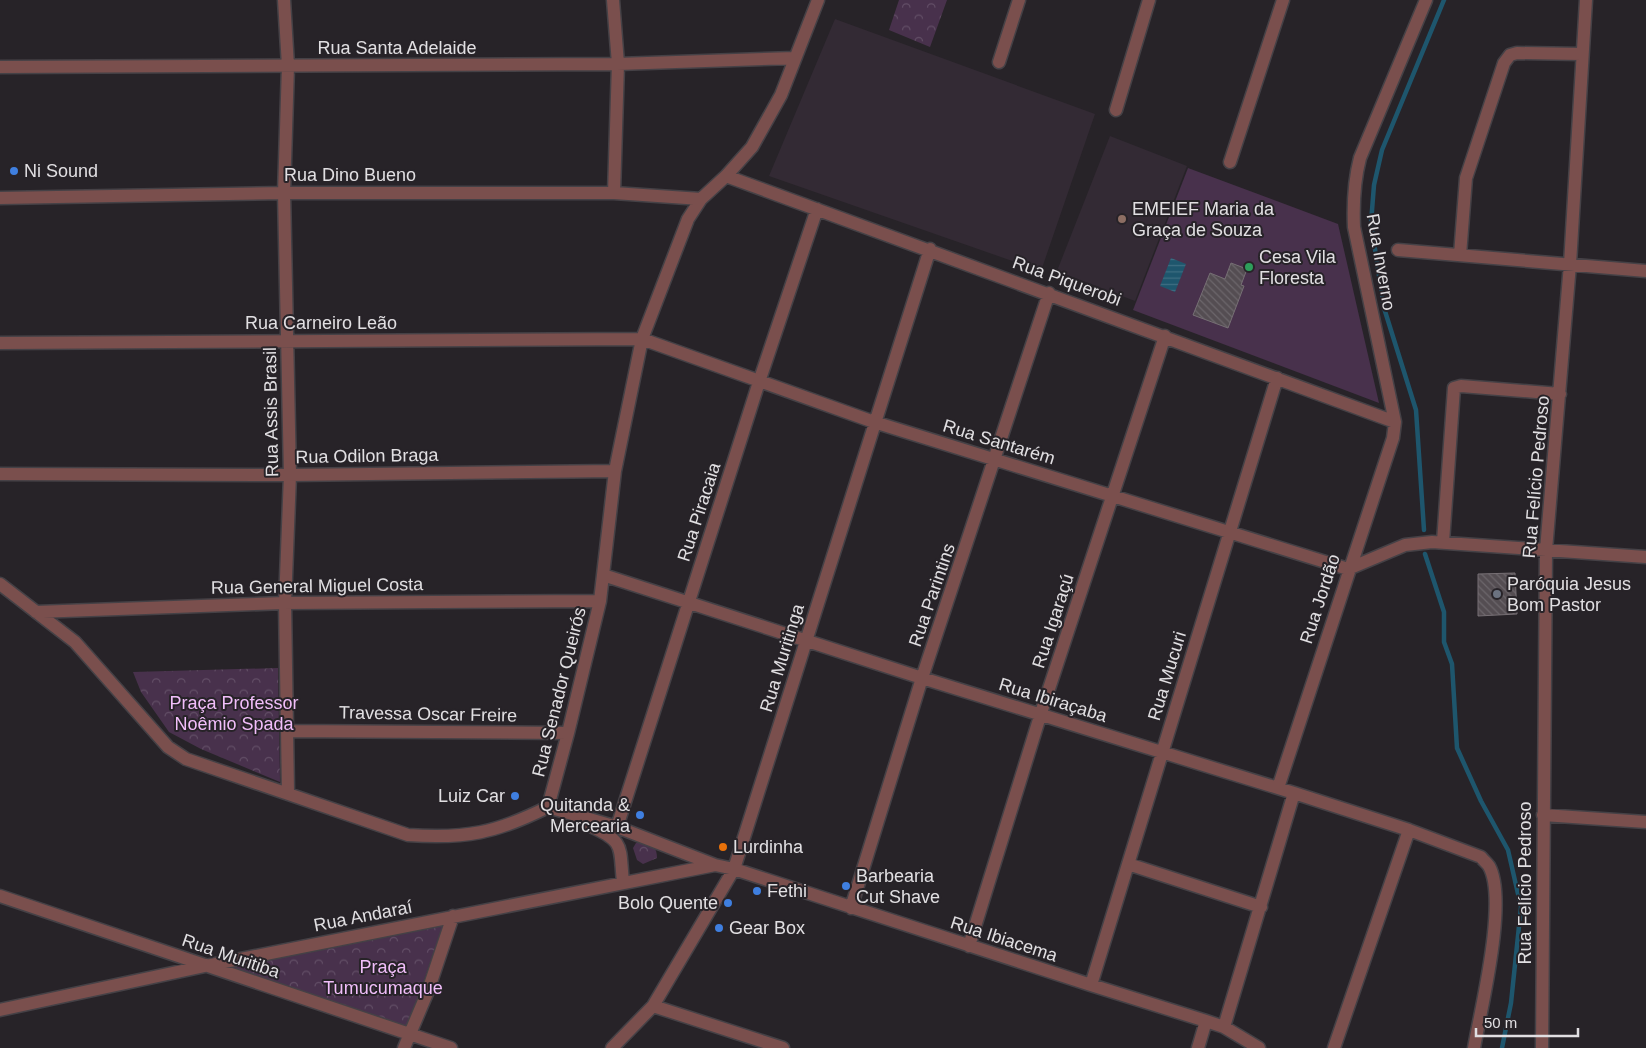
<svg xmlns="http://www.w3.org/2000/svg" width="1646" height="1048" font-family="Helvetica,sans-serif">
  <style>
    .built { fill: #332a34 }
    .forest { fill: url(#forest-crowns) }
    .pitch { fill: #48314c }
    .water { fill: url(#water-rules) }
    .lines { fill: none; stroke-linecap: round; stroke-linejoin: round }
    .stream { stroke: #1e566d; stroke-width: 4.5 }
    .building { fill: url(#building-back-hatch); stroke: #766f74 }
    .minor-casing { stroke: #454146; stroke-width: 15 }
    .minor { stroke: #7a4f4d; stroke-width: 12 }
    .shop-dot { fill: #3f7fe0; stroke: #272328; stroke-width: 2 }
    .education-dot { fill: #8d6e63; stroke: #272328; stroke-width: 2 }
    .leisure-dot { fill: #2e9e5b; stroke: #272328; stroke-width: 2 }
    .worship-dot { fill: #6b7280; stroke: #272328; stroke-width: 2 }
    .food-dot { fill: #e8710a; stroke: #272328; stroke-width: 2 }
    .labels { text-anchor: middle; stroke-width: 4; stroke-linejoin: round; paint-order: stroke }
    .street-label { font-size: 18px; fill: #e1dfe2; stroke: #272328 }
    .poi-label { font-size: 18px; fill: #e1dfe2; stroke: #272328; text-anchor: start }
    .park-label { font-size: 18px; fill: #f1befa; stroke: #272328 }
  </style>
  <defs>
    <pattern id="forest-crowns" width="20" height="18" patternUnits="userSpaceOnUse" patternTransform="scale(1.25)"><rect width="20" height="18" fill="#48314c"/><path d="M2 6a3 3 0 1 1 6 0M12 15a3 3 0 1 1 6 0" fill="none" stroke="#624e66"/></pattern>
    <pattern id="water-rules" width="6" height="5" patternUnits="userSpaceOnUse" patternTransform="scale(1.25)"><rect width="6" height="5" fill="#1e566d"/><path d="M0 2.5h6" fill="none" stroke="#3e6e82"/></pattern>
    <pattern id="building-back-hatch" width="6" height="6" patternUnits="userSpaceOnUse" patternTransform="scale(1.25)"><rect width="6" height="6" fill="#544d52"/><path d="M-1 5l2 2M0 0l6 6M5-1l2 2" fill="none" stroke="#6c666b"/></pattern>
  </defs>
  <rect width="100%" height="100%" fill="#272328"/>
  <path class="built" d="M835,19L1095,114L1041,271L769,176Z
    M1110,136L1187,166L1135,301L1057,271Z"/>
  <path class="forest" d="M899,0H947L930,47L889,30Z
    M278,668L280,782L201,749L169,732L141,692L133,672Z
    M643,841C653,844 657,848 657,858L643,864L637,860L633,848L636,843Z
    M443,925L408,1027L223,965Z"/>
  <path class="pitch" d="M1188,168L1338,224L1379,403L1133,310Z"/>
  <path class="water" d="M1171,258L1186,264L1175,292L1160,286Z"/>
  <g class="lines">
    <path class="stream" d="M1424,530L1416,410L1384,308L1371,223L1374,185L1382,150L1444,0
      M1425,554L1444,612V642L1452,664L1457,748L1481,801L1508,850L1521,907L1511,1003L1502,1048"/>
  </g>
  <path class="building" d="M1231,263L1247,269L1241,285L1244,286L1228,328L1193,315L1210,273L1225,279Z
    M1515,573L1517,614L1478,616V574Z"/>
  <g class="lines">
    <g class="minor-casing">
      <path id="minor" d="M284,0L288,66L284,193L290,475L285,603L288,793
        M613,0L618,64L614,193
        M999,62L1019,0
        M0,67L618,64L795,58
        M1116,110L1149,0
        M1230,162L1283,0
        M726,176L1395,422
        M0,198L284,193H614L701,199
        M1398,250L1646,271
        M1460,255L1466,178L1504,63L1510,55L1517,53L1581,54
        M0,343L642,339L874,422L1348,569L1405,545L1432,542L1646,557
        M0,474L290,475L615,471
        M1443,542L1454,388L1461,386L1560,394
        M603,575L922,678L1294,793L1409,830L1481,857C1483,860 1487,863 1489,866C1508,900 1481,1008 1474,1048
        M0,584L75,642L168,747L186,759L408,835C466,839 496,833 548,807L568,733L600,601L615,471L642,339L688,219L701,199L726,176L752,147L781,95L818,0
        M36,612L285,603L600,601
        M287,731L568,733
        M1278,788L1393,438L1395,422L1354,227C1353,203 1354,181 1360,158L1426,0
        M548,807L617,827L715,865
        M1543,815L1646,822
        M590,826C626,842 619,847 623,882
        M617,827L759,382L817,209
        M1128,864L1261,907
        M0,896L451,1048
        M851,908L922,678L1049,293
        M969,946L1041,713L1165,336
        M1091,985L1277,378
        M653,1006L783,1048
        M0,1010L205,966L715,865L734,869L1091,985L1206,1021L1224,1027L1259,1048
        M1224,1027L1294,793
        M404,1048L428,991L453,916
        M612,1048L653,1006L734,869L930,249
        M1198,1048L1206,1021
        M1334,1048L1409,830
        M1542,1048L1546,550L1570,264L1586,0"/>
    </g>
    <use href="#minor" class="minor"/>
  </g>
  <g class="shop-dot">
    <circle cx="14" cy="171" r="5"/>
    <circle cx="515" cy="796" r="5"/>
    <circle cx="640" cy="815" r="5"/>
    <circle cx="846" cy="886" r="5"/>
    <circle cx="757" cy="891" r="5"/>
    <circle cx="728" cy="903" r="5"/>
    <circle cx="719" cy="928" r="5"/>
  </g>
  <circle class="education-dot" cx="1122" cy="219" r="5"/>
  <circle class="leisure-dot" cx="1249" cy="267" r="5"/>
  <circle class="worship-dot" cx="1497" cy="594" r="5"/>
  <circle class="food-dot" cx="723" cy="847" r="5"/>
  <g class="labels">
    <g class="street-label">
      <text x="397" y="54">Rua Santa Adelaide</text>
      <text x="350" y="181">Rua Dino Bueno</text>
      <text transform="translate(1381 262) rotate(80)" y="6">Rua Inverno</text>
      <text transform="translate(1067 281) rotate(20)" y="6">Rua Piquerobi</text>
      <text x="321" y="329">Rua Carneiro Leão</text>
      <text transform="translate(271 412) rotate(-91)" y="6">Rua Assis Brasil</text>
      <text transform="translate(999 442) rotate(17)" y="6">Rua Santarém</text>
      <text transform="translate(367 456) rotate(-1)" y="6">Rua Odilon Braga</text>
      <text transform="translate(1536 477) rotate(-85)" y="6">Rua Felício Pedroso</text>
      <text transform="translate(699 512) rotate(-72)" y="6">Rua Piracaia</text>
      <text transform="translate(317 586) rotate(-1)" y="6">Rua General Miguel Costa</text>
      <text transform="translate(932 595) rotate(-71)" y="6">Rua Parintins</text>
      <text transform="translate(1320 599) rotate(-72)" y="6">Rua Jordão</text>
      <text transform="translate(1053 621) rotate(-72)" y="6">Rua Igaraçú</text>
      <text transform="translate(782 658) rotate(-73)" y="6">Rua Muritinga</text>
      <text transform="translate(1167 676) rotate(-73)" y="6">Rua Mucuri</text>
      <text transform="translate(559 692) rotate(-76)" y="6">Rua Senador Queirós</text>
      <text transform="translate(1053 700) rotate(17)" y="6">Rua Ibiraçaba</text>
      <text transform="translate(428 714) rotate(1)" y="6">Travessa Oscar Freire</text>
      <text transform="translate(1525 883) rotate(-90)" y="6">Rua Felício Pedroso</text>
      <text transform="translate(363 916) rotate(-11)" y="6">Rua Andaraí</text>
      <text transform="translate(1004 939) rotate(18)" y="6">Rua Ibiacema</text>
      <text transform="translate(231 956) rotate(19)" y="6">Rua Muritiba</text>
    </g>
    <g class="poi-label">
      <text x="24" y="177">Ni Sound</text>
      <text x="1132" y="215">EMEIEF Maria da<tspan x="1132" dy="21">Graça de Souza</tspan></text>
      <text x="1259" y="263">Cesa Vila<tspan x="1259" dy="21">Floresta</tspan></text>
      <text x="1507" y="590">Paróquia Jesus<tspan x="1507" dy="21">Bom Pastor</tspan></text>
      <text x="505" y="802" text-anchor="end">Luiz Car</text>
      <text x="630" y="811" text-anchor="end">Quitanda &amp;<tspan x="630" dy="21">Mercearia</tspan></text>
      <text x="733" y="853">Lurdinha</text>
      <text x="856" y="882">Barbearia<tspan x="856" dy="21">Cut Shave</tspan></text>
      <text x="767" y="897">Fethi</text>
      <text x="718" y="909" text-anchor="end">Bolo Quente</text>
      <text x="729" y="934">Gear Box</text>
    </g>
    <g class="park-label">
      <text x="234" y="709">Praça Professor<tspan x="234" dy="21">Noêmio Spada</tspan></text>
      <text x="383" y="973">Praça<tspan x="383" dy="21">Tumucumaque</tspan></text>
    </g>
  </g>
  <path d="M1476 1028v8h102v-8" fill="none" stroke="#e1dfe2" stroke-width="2.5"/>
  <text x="1484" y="1028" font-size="15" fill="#e1dfe2" stroke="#272328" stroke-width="4" paint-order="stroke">50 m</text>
</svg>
